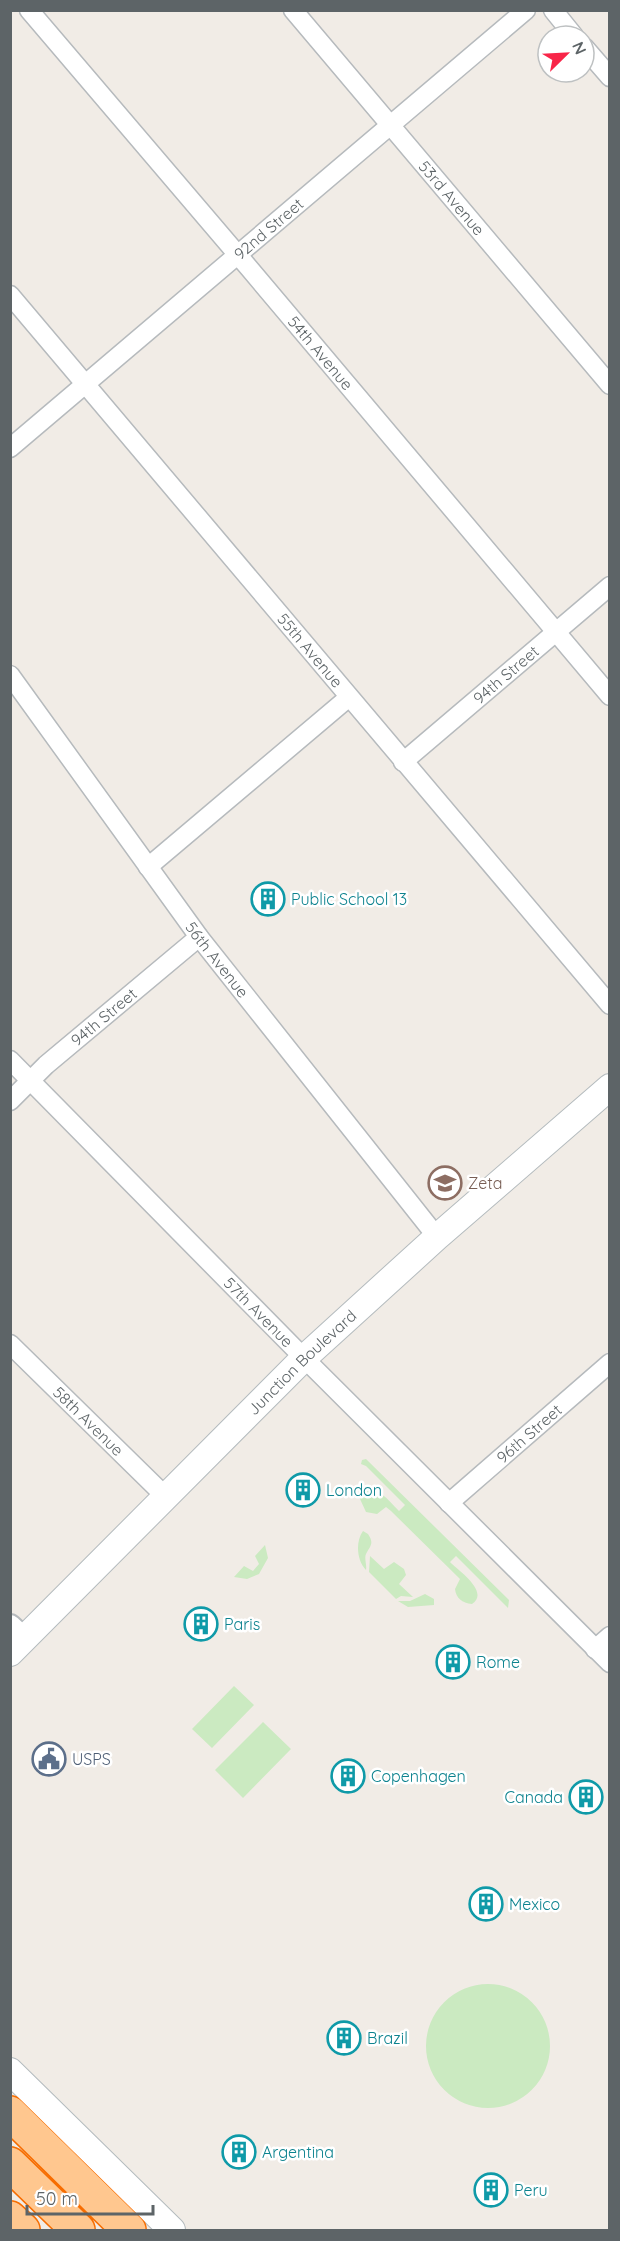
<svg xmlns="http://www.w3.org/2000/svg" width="620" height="2241" font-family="Quicksand,sans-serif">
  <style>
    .green { fill: #cbeac1 }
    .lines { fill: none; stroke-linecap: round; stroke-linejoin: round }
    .minor-casing { stroke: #b6babd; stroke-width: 21 }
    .tertiary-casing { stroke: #b6babd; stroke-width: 26 }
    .secondary-casing { stroke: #b4bbbe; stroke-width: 28 }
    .motorway-casing { stroke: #f76d00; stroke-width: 36 }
    .minor { stroke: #fff; stroke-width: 18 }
    .tertiary { stroke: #fff; stroke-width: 22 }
    .secondary { stroke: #fff; stroke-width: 26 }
    .motorway { stroke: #ffc78f; stroke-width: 33 }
    .labels { text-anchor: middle; stroke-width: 5; stroke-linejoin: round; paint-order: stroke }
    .street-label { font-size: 16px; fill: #5d6467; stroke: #fff }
    .culture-label { font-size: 16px; fill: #0d838f; stroke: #fff; text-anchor: start }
    .education-label { font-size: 16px; fill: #785e54; stroke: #fff; text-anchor: start }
    .service-label { font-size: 16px; fill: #4e5e75; stroke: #fff; text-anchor: start }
  </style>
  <rect width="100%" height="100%" fill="#f1ece6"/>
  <path class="green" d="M366,1459L509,1600L508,1608L456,1556L450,1562C459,1571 490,1592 472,1604C462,1603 456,1598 455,1589L460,1579L391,1511L386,1507L377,1514L366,1512L360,1499C371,1477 389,1501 399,1511L405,1505L366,1466L361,1464L362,1460Z
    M363,1531L368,1534C374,1543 371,1545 366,1554C364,1558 367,1565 366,1570C357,1561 355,1542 363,1531Z
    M265,1545L268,1558L259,1574L247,1579L234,1577L244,1566L253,1571L259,1564L255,1556Z
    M370,1556L384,1569L394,1562L404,1569L406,1575L399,1584L413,1597L401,1596L396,1599L369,1572Z
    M425,1594L434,1599V1605L408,1607L398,1601H410Z
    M234,1686L254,1705L212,1748L192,1729Z
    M263,1722L291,1749L243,1798L215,1770Z
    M426 2046a62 62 0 1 1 124 0a62 62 0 1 1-124 0Z"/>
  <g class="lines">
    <g class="minor-casing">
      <g id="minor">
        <path id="s1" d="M29,10L249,268L610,696"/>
        <path id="s2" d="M293,10L610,385"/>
        <path d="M553,10L574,36"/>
        <path d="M584,47L610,77"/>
        <path id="s3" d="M10,295L610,1005"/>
        <path id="s4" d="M10,448L526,10"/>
        <path id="s5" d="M10,675L199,937L437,1237"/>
        <path id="s6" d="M403,762L610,586"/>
        <path d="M148,867L348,698"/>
        <path id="s7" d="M10,1060L304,1358L610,1663"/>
        <path id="s8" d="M10,1101L46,1065L199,937"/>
        <path id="s9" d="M10,1344L166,1497"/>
        <path id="s10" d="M449,1503L610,1363"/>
        <path d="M595,1649L610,1636"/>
      </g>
    </g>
    <g class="tertiary-casing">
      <path id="tertiary" d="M10,1626L24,1639"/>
    </g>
    <g class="secondary-casing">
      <g id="secondary">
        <path id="s11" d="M10,1653L304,1358L437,1237L610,1087"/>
        <path d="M10,2071L172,2230"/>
      </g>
    </g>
    <g class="motorway-casing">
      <path id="motorway" d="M10,2113L129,2230
        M10,2164L78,2230
        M10,2218L23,2230"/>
    </g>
    <use href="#minor" class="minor"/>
    <use href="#tertiary" class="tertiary"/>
    <use href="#secondary" class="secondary"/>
    <use href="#motorway" class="motorway"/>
  </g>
  <defs>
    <g id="building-ring" transform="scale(1.725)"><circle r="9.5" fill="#fff" stroke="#0f9aa8" stroke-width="1.5"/><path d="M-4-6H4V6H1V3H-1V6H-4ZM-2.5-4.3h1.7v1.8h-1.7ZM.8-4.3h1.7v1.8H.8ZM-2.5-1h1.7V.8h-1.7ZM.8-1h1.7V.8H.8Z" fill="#0f9aa8"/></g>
    <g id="school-ring" transform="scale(1.725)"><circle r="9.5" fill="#fff" stroke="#8d6e63" stroke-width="1.5"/><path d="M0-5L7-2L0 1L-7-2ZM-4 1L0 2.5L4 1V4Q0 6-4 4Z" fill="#8d6e63"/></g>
    <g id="civic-ring" transform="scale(1.725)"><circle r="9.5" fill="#fff" stroke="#5c6f8a" stroke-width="1.5"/><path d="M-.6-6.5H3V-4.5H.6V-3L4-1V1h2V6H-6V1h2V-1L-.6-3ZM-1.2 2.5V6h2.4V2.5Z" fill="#5c6f8a"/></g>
  </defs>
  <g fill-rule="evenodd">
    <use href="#building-ring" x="268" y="899"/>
    <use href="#school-ring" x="445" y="1183"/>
    <use href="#building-ring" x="303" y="1490"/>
    <use href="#building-ring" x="201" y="1624"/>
    <use href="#building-ring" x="453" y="1662"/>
    <use href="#civic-ring" x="49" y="1759"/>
    <use href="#building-ring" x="348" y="1776"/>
    <use href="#building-ring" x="586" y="1797"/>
    <use href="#building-ring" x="486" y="1904"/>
    <use href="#building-ring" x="344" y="2038"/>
    <use href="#building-ring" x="239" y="2152"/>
    <use href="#building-ring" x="491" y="2190"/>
  </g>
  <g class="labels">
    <g class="street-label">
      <text dy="6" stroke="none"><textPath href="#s2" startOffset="246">53rd Avenue</textPath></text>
      <text dy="6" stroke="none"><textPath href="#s4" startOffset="339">92nd Street</textPath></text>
      <text dy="6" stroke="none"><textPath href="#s1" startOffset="450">54th Avenue</textPath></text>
      <text dy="6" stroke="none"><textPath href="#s3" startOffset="465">55th Avenue</textPath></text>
      <text dy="6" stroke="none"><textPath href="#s6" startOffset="135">94th Street</textPath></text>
      <text dy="6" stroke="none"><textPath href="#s5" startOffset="352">56th Avenue</textPath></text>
      <text dy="6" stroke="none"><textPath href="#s8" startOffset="126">94th Street</textPath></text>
      <text dy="6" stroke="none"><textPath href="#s7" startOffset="354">57th Avenue</textPath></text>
      <text dy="6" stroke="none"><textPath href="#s11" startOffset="412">Junction Boulevard</textPath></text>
      <text dy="6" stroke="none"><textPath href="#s9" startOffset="110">58th Avenue</textPath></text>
      <text dy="6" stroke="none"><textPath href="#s10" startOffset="106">96th Street</textPath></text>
    </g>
    <g class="culture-label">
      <text x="291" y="905">Public School 13</text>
      <text x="326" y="1496">London</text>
      <text x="224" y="1630">Paris</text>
      <text x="476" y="1668">Rome</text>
      <text x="371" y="1782">Copenhagen</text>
      <text x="563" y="1803" text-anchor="end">Canada</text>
      <text x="509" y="1910">Mexico</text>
      <text x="367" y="2044">Brazil</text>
      <text x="262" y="2158">Argentina</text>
      <text x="514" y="2196">Peru</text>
    </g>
    <g class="education-label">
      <text x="468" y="1189">Zeta</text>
    </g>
    <g class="service-label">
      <text x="72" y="1765">USPS</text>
    </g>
  </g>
  <rect width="620" height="2241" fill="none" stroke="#5d6467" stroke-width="24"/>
  <g transform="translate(566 54) rotate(66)"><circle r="28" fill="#ffffff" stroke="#bec1c2" stroke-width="1.5"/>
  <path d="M0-4.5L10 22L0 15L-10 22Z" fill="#f82548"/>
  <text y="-9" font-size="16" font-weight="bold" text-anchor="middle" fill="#5d6467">N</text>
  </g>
  <path d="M27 2205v9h126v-9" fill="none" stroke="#5d6467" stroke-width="3"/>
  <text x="36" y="2205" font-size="18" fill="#5d6467" stroke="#ffffff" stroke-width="4.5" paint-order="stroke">50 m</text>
</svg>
